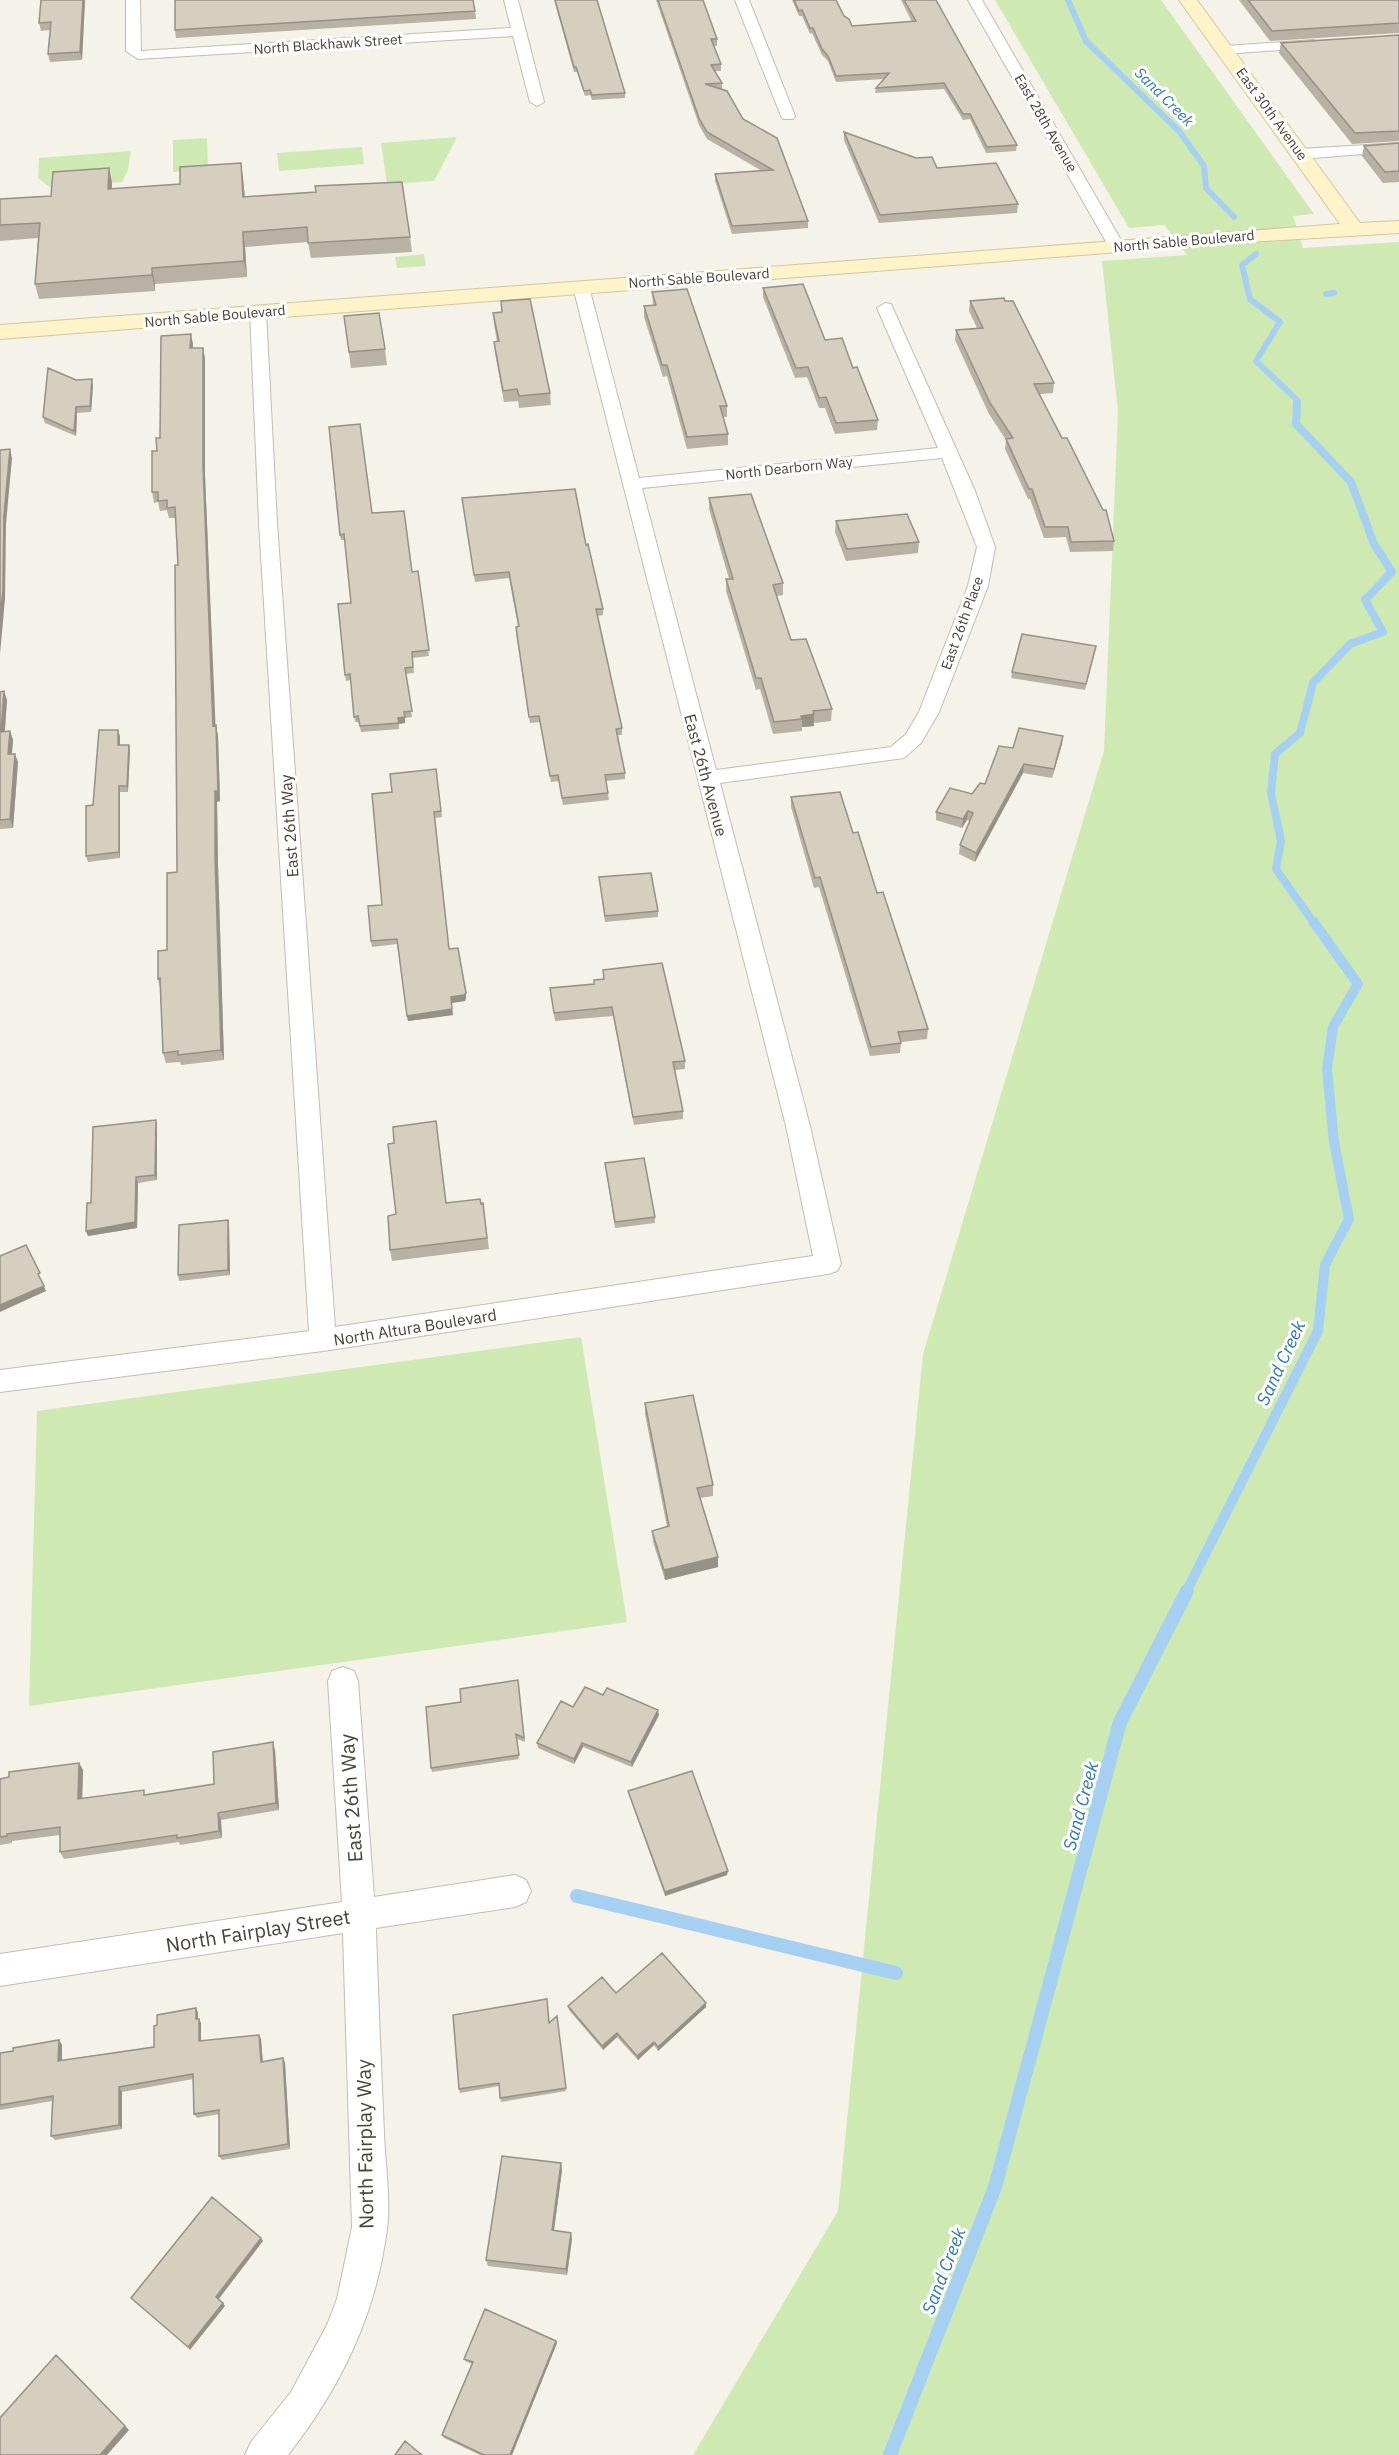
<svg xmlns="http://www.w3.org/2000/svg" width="1399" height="2455" font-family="'IBM Plex Sans',sans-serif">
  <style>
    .green { fill: #cfe9b3 }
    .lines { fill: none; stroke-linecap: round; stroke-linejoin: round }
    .stream-far3 { stroke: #a6d0f1; stroke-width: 6 }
    .stream-far2 { stroke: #a6d0f1; stroke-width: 8 }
    .stream-far1 { stroke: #a6d0f1; stroke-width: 10 }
    .stream { stroke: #a6d0f1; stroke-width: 14 }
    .street-casing { stroke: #c3bdaf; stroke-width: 2 }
    .secondary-casing { stroke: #d5c69a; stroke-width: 2 }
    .street { fill: #fff; fill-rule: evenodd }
    .secondary { fill: #fff3ca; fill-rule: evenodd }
    .wall { fill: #b8b1a4 }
    .shaded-wall { fill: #969086 }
    .building { fill: #d6cebf; stroke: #969086; stroke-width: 1.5 }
    .labels { text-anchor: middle; stroke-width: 6; stroke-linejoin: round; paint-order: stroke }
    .far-street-label { font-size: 14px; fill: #494238; stroke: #fff }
    .far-water-label { font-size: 15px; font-style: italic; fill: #2f79b6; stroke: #fff }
    .street-label { font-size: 16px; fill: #494238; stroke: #fff }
    .water-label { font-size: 18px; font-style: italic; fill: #2f79b6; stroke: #fff }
    .near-street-label { font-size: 20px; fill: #494238; stroke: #fff }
  </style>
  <rect width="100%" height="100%" fill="#f5f2ea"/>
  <path class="green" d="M995,0H1161L1314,214L1293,216L1303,248L1399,242V2455H693L838,2211L923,1354L1104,751L1118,412L1102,261L1187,255L1164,225L1129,228Z
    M457,137L434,181L387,184L381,143Z
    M207,138L208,169L173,172V140Z
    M362,147L364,164L279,171L277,153Z
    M131,151L128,170L122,182L50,187L38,178L39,158Z
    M424,254L426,266L397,268L395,257Z
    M581,1337L627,1622L29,1706L37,1411Z"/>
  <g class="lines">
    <path class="stream-far3" d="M1068,0L1086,41L1179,131L1204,166L1206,188L1234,217
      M1256,254L1242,265L1250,299L1280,322L1256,361L1297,400V403
      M1326,294L1334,293"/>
    <path class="stream-far2" d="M1297,402L1296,424L1351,482L1374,544L1392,572L1365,600L1383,632L1350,644L1313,683L1300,733L1275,754L1271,793L1281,841L1276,869L1314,923"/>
    <path class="stream-far1" d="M1186,1592L1318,1331L1325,1265L1349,1219L1334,1142L1327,1069L1333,1027L1358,984L1313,921"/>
    <path class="stream" d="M577,1896L896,1973
      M890,2455L995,2187L1120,1722L1187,1591"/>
    <g class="street-casing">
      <path id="street" d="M126,0H140L141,51L511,28L504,0H518L544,102L537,106L530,102L513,36L138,59L126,51Z
        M735,0H749L795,116L793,119H783L781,116Z
        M968,0H982L1125,247L1123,250H1111L1109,247Z
        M1314,40L1321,44L1319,47L1225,54L1218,50L1225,46Z
        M1399,143V151L1301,159L1293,154L1301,149Z
        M581,282L589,287L639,478L938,448L877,308L885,303L891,304L975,491L995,547L988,586L939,712L921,743L904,758L720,783L810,1126L841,1264L837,1271L828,1274L323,1351L0,1392V1370L309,1331L259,523L250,312L258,307L266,312L277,523L335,1327L813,1256L786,1126L573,287ZM942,458L977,547L968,586L919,712L906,734L891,747L716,770L642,488Z
        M343,1667L354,1671L358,1681L374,1897L515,1875L526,1880L531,1891L526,1902L515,1907L376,1928C378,1996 381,2065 384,2133C385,2162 391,2201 387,2229C376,2315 341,2387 288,2455H245L251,2442L291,2392L327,2325L337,2299L352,2227L343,1933L0,1986V1954L342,1902L328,1681L332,1671Z"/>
    </g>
    <g class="secondary-casing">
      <path id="secondary" d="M1179,0H1197L1360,223L1399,221V233L1249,242L0,339V325L1340,224Z"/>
    </g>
    <use href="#street" class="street"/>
    <use href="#secondary" class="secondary"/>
  </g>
  <path class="wall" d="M85,0L82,60L50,62L48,54L50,30L41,31L39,23Z
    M554,0H597L625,93V98L592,100L590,95L585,96L577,72H574Z
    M656,0H703L717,39V46H714L721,64V71H715L722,83V90L743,119L808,221V228L732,234L715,181V174L762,171L707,139L699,125Z
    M792,0H836L844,16L852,26L912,22L901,0H936L1017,145L1016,151L986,153L970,119L963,120L944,89L875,93L876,88L884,79L836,82L828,61L822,55L812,33L810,34L802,16H799Z
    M1239,0H1399V33L1270,41Z
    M475,11L476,19L176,38L175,30Z
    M1399,35V141L1352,144L1279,53L1281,43Z
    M844,132L937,168L1018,204L1017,213L879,223L844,140Z
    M1399,143V182L1383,183L1362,156L1364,146Z
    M241,163L243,178L245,197L410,237L412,252L311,258L308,242L245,247L247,277L155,284V291L39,299L35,284L38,238L0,241V199L51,196L109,168L112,183V189L180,184Z
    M763,288L825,340L853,368L878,420L877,430L835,434L825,408H819L807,377L795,378L763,297Z
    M652,292L727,406V417H723L728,434V445L687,449L667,376L663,377L644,317V306L653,305Z
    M501,301L550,393L551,405L519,408L518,401L504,402L495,353L494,342H497L494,324L493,313L501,312Z
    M970,301L1054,383L1053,393L1039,394L1114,541L1113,551L1070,552L1066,537L1044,538L1030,499H1028L1005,449L1006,440L989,414L955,340L956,330L977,328L969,311Z
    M344,316L385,349L387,365L351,368Z
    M193,344V348L205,358V475L215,725H216L218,736L220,801L217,802L218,865L224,1060L181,1065L180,1062L166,1063L163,1053L160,989L158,979L167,950L177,872L178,565L176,518H169L167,510L160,511L158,502L154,503L152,492L160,438Z
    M76,380L93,385L91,412L77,413L76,436L45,423L43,417Z
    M709,498L783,583V595L776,596L791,640L832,709L831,721L814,723V726L802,727V731L773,734L760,689L756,690L726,591V579H729L709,509Z
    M463,505L586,545L603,609V615L598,616L622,728V735H617L625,773V779L606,781L609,800L563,805L559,781L551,782L540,722L530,723L516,633V627L518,626L509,578L475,582Z
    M372,513L412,572L418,571L429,656L412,658L414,673L406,674L412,717L405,718V723L399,724V729L361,732L359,722H355L351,680L346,681L345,675L351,603L345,540H341L340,535Z
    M836,521L919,542L918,553L846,561L835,532Z
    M1095,652L1085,690L1011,678L1012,672Z
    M0,692L7,700L5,731H10L13,740L12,754L18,762L13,828L0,829Z
    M120,736V745H129L130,750L128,792H120V858L88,862L86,856L93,805Z
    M1062,744L1052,778L1023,773L975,862L959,854L960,845L970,821L967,820L962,828L936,820V812L972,794L985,784L1013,748Z
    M436,769L442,817L435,818L449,949L466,993V998L465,1001L451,1003L453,1015L408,1021L397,944L372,947L371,941L382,905L392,792Z
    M791,797L853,833L928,1029L927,1039L901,1042L900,1053L870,1056L819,887L814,888L791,807Z
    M599,877L658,911V917L605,922Z
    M603,970L685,1061V1069L675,1070L683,1111V1119L634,1125L613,1016L555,1021L550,988L594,984L603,979Z
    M157,1125V1180L138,1183L137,1228L88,1236L86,1231L91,1203Z
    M605,1163L655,1217V1223L615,1228Z
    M446,1203H483L489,1249L392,1261L390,1250L396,1214Z
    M228,1220L229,1225L230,1275L179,1281L178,1275Z
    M645,1403L713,1485V1496L700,1498L718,1567L665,1580L653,1542L652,1531L667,1527L645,1414Z
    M518,1680L525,1742L517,1739L519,1759L432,1772L431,1768L461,1702Z
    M603,1695L659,1715L632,1767L583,1747L574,1764L538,1748L537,1743L573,1707Z
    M275,1750L279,1810L221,1820L222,1838L180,1845L179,1842L64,1859L60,1852V1835L12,1841V1843L0,1845V1779L79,1763L83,1770L82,1799L147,1795L214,1784Z
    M628,1791L727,1875L665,1896L629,1795Z
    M616,1993L706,2007L658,2051L654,2045L638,2060L617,2037L603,2050L569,2010L568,2006Z
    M196,2008L198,2013V2019L201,2023V2041L261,2039L263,2062L283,2058L285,2063L290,2149L222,2160L219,2156V2114L197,2118L194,2114L193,2079L122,2092V2129L55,2140L51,2136L52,2101L0,2110V2053L13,2051L59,2040L62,2045V2060L154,2047L157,2025Z
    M557,2016L566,2091L501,2102L499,2086L460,2093L459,2089L550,2022Z
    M561,2163L562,2170L554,2230L572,2239L567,2275L488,2266L486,2260Z
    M556,2341L557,2343L512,2455H480L444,2438L442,2435L472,2364L465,2361L464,2359Z"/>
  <path class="shaded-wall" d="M83,0H85L82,60L80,52Z
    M241,163L243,178L246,212L243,197Z
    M109,168L112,183L111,204L108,189Z
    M243,232L245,247L247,277L244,261Z
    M152,268L155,284V291L152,275Z
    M191,334L193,344L192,358L190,348Z
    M203,348L205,358V475L216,736L213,726L203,465Z
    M92,379L93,385L91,412L90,406Z
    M76,407L77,413L76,436L74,431Z
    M10,449L12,458L6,524L5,599L0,654V617L4,515Z
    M4,691L7,700L4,741L1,732Z
    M814,714V726L802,727V719L801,716Z
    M405,717V723L398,724V718Z
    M216,725L218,736L220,801L217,802L218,865L224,1060L221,1050L215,855V791Z
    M118,730L120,736V751L118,745Z
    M10,731L13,740L11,763L8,754Z
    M1063,736L1062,744L1052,778L1054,769Z
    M129,745L130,750L128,792L127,786Z
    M15,754L18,762L13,828L10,819Z
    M1024,764L1023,773L975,862L976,853Z
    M119,786L120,792V858L119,852Z
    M968,811L967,820L962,828L963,819Z
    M466,993V998L465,1001L451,1003V997Z
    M452,1009L453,1015L408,1021L407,1016Z
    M156,1120L157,1125V1180L155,1175Z
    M136,1177L138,1183L137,1228L88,1236L86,1231Z
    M228,1220L229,1225L230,1275L228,1270Z
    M44,1286L46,1291L0,1312V1305Z
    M718,1557V1567L665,1580L664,1570Z
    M658,1710L659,1715L632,1767L631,1762Z
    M273,1742L275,1750L279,1810L276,1803Z
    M582,1743L583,1747L574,1764V1759Z
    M79,1763L83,1770L82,1806L78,1799Z
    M218,1813L221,1820L222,1838L219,1831Z
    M728,1871L727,1875L665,1896V1892Z
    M706,2003V2007L658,2051V2047Z
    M196,2008L198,2013V2024L196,2019Z
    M199,2019L201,2023V2045L199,2041Z
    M617,2033V2037L603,2050L602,2046Z
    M259,2035L261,2039L263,2067L261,2062Z
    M59,2040L62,2045V2065L58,2061Z
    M654,2042V2045L638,2060L637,2056Z
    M283,2058L285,2063L290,2149L288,2144Z
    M119,2087L122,2092V2129L119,2125Z
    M561,2163L562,2170L553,2237L552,2230Z
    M571,2233L572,2239L567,2275L566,2269Z
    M261,2238L263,2241L218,2300L216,2297Z
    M223,2303L225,2306L190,2350L188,2347Z
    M556,2341L557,2343L512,2455H510Z
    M61,2359L129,2430L107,2455H100Z"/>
  <path class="building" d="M41,0H83L80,52L48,54L51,22L39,23Z
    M175,0H473L475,11L175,30Z
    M555,0H597L625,93L592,95L590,90L584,91L576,67H574Z
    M658,0H703L717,39H711L721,64L711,65L722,83L705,84L727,91L743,119L777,138L808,221L732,226L715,174L773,170L707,132L699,118Z
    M794,0H836L844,16L849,19L852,26L916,21L904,0H936L1017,145L987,147L970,114H963L944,83L876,88L889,73L836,76L828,56L822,49L813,28H810L802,10L799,11Z
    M1248,0H1399V23L1272,31Z
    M1399,35V131L1355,133L1281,43Z
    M844,132L916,158L932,157L937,168L996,163L1018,204L880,215Z
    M1399,143V171L1385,172L1364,146Z
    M241,163L243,197L316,192L315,186L402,182L410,237L308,243L307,227L243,232L244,261L152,268V275L35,284L40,223L0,225V199L51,196L53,172L109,168L108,189L180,184V167Z
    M803,284L825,340L842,338L853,368L857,367L878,420L836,423L826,397L819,398L808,367L796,368L763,288Z
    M687,289L727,406H720L728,434L687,437L667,365H662L644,306L656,305L652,292Z
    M1004,298L1005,301H1013L1054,383L1034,384L1062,438H1067L1103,510H1106L1114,541L1071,542L1068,527H1045L1032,489H1029L1006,439L1013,438L990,403L956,330L983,328L970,301Z
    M530,299L550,393L519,396L517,389L503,391L494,342L499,341L493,313L502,312L501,301Z
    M379,313L385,349L349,352L344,316Z
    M191,334L190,348H203V465L213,726L216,725L218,791H215V855L221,1050L178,1055V1051L163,1053L160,978L158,979V951L167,950V873L177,872L175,565H178L175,507L167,508V500L158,501V492H152V451H157L156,438H160L161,336Z
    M48,368L76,380L92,379L90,406L76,407L74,431L43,417Z
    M360,424L372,513L404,511L412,572L418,571L429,650L412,652L413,667L405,668L412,711L404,712L405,717L398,718L399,723L360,726L358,716L354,717L350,674L345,675L338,604L351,603L344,534L340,535L329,427Z
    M10,449L4,515L3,590L0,617V450Z
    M575,489L586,545L588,544L603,609H596L622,728L616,729L625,773L605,775L608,793L562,798L558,775L550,776L539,716L529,717L516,627L519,626L509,572L474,575L462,498Z
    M751,494L783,583L773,585L791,640L806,639L832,709L813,711L814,714L801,716L802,719L774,722L761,678H756L726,579H733L709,498Z
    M907,514L919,542L847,549L836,521Z
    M1022,634L1096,646L1086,684L1012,672Z
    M4,691L1,732L10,731L8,754H15L10,819L0,820V692Z
    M1019,728L1063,736L1054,769L1024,764L976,853L960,845L973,813L968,811L963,819L936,812L950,788L972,794L980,783L985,784L999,746L1013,748Z
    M99,730H118V745H129L127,786H119V852L86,856V806L93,805Z
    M436,769L441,811L434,812L449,949L458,948L466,993L464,995L451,997L452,1009L407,1016L397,939L371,941L368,906L382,905L372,794L392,792L390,774Z
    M840,792L853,833L858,832L877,893L883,892L928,1029L898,1032L901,1043L871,1047L820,877L815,878L791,797Z
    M651,873L658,911L605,916L599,877Z
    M662,963L685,1061L673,1062L683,1111L633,1117L612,1007L554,1013L550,988L594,984V980L604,979L603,970Z
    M156,1120L155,1175L136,1177L135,1222L86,1231L87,1203H91L93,1127Z
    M436,1121L446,1203L480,1199L481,1204L483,1203L487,1238L390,1250L388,1216L396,1214L388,1144L394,1143L393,1127Z
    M644,1158L655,1217L615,1222L605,1163Z
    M228,1220V1270L178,1275L179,1225Z
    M26,1245L40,1273L38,1274L44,1286L0,1305V1256Z
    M693,1395L713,1485L697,1488L718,1557L664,1570L652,1531L669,1526L645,1403Z
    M518,1680L524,1738L516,1734L519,1755L431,1768L426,1707L461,1702L460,1689Z
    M585,1687L603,1695L607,1688L658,1710L631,1762L582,1743L574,1759L537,1743L561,1701L573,1707Z
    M273,1742L276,1803L218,1813L219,1831L177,1838V1835L60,1852V1827L7,1834V1836L0,1837V1779L9,1777V1772L79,1763L78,1799L144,1790V1795L214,1784L213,1752Z
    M692,1771L728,1871L665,1892L628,1791Z
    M662,1953L706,2003L658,2047L654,2042L637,2056L617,2033L602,2046L568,2006L602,1977L616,1993Z
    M547,1999L549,2023L557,2016L566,2088L500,2098L499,2083L459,2089L453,2015Z
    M196,2008V2019H199V2041L259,2035L261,2062L283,2058L288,2144L219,2156V2110L194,2114L193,2074L119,2087V2125L51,2136L53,2096L0,2105V2053L13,2051V2048L59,2040L58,2061L154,2047V2026L157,2025V2015Z
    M502,2156L561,2163L552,2230L571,2233L566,2269L486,2260Z
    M212,2197L261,2238L216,2297L223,2303L188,2347L131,2298Z
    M485,2309L556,2341L510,2455H484L442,2435L473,2362L464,2359Z
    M56,2355L125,2426L100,2455H0V2418Z
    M405,2441L422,2455H395Z"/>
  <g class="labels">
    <g class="far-street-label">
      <text transform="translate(328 44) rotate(-4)" y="5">North Blackhawk Street</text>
      <text transform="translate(1272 114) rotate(54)" y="5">East 30th Avenue</text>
      <text transform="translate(1046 123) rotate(60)" y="5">East 28th Avenue</text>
      <text transform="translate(1184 241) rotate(-5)" y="5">North Sable Boulevard</text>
      <text transform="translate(699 278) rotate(-4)" y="5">North Sable Boulevard</text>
      <text transform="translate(215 316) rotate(-5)" y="5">North Sable Boulevard</text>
      <text transform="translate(789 468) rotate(-6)" y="5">North Dearborn Way</text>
      <text transform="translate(962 623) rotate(-70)" y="5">East 26th Place</text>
    </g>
    <g class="far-water-label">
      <text transform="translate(1164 97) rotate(45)" y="5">Sand Creek</text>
    </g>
    <g class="street-label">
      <text transform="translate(706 775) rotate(75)" y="6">East 26th Avenue</text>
      <text transform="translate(289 826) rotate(-94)" y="6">East 26th Way</text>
      <text transform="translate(415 1327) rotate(-9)" y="6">North Altura Boulevard</text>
    </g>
    <g class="water-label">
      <text transform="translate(1281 1363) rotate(-65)" y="6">Sand Creek</text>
      <text transform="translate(1081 1806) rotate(-75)" y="6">Sand Creek</text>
      <text transform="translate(944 2271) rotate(-69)" y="6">Sand Creek</text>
    </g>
    <g class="near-street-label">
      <text transform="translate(351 1798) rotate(-94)" y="7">East 26th Way</text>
      <text transform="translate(258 1931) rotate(-9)" y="7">North Fairplay Street</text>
      <text transform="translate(365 2144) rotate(-91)" y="7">North Fairplay Way</text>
    </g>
  </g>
</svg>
